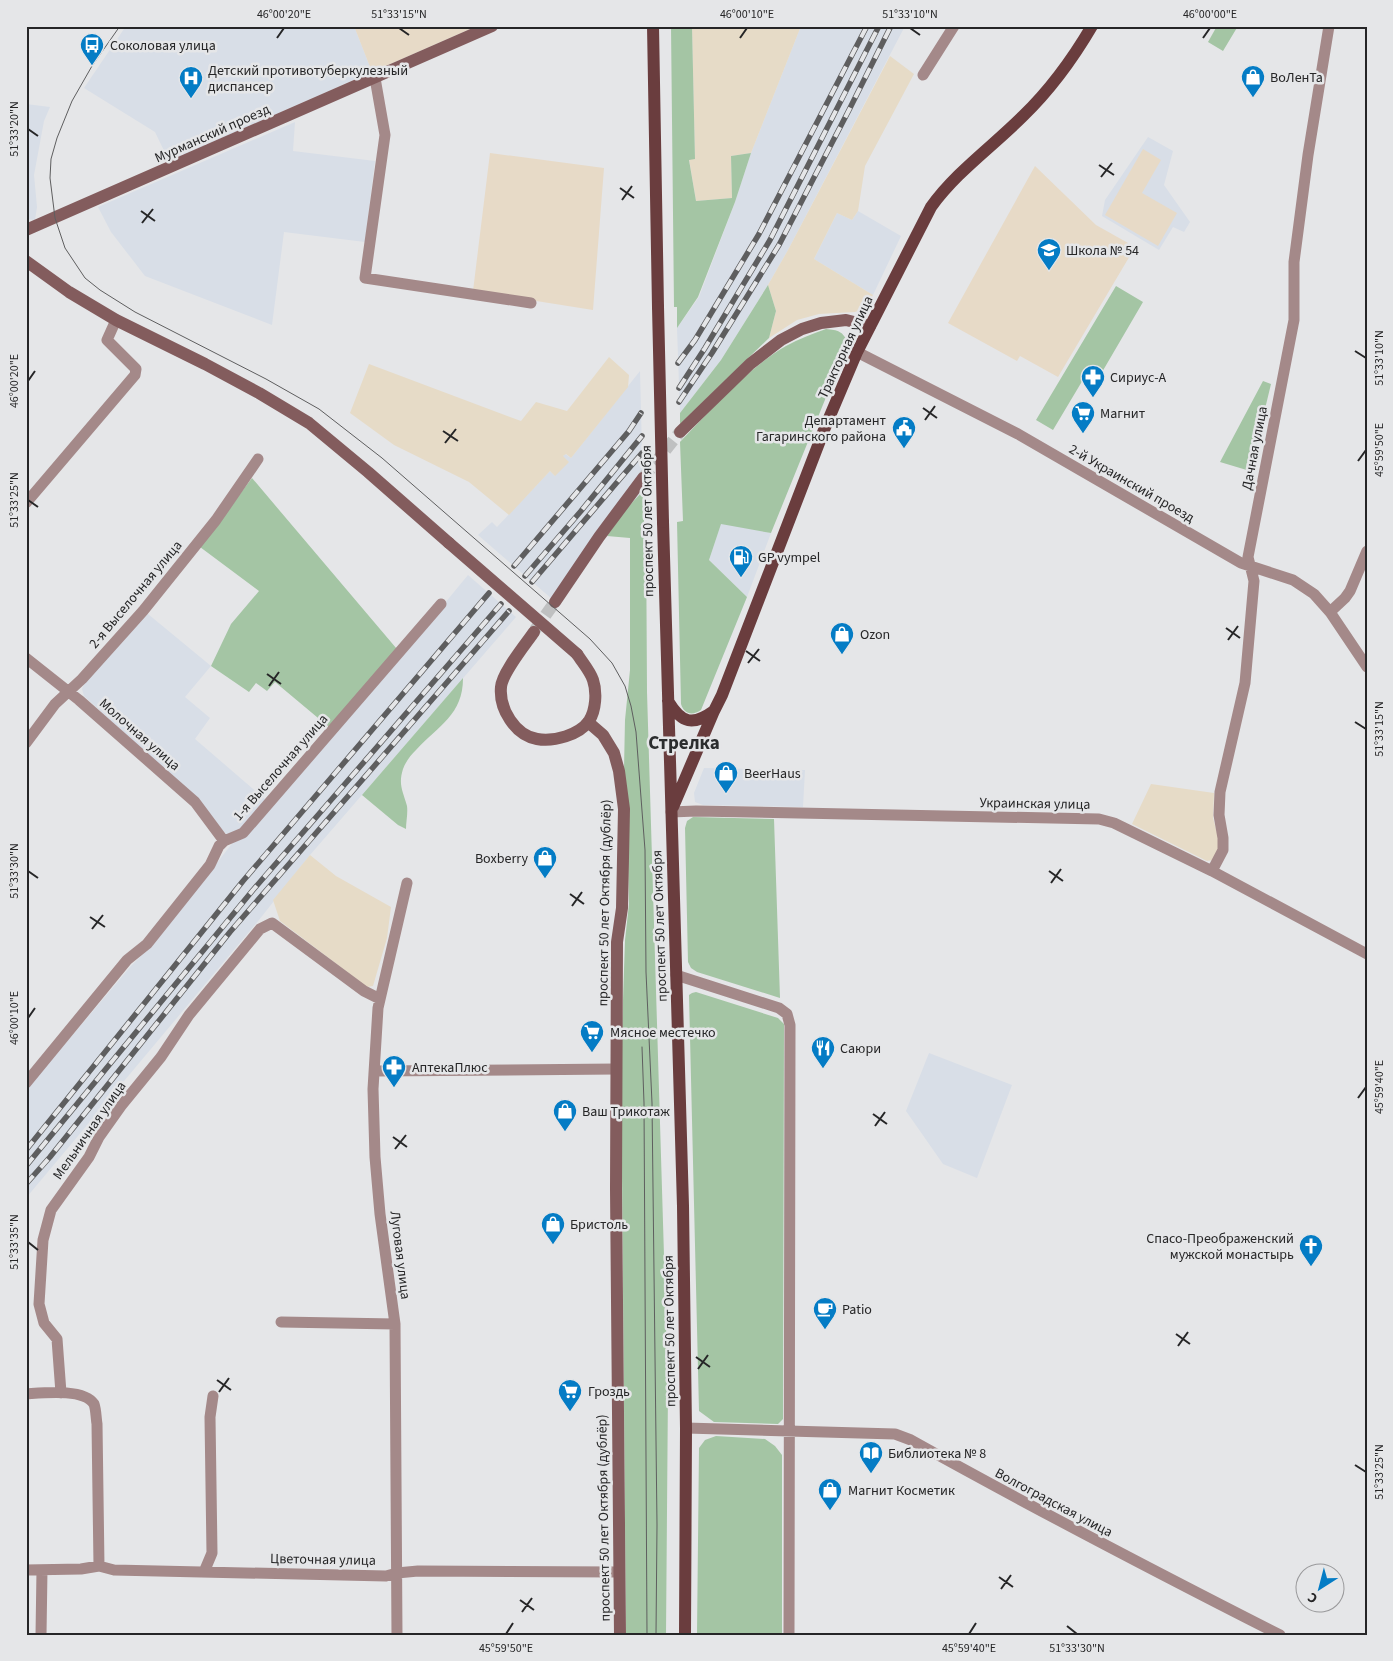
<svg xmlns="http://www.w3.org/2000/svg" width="1393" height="1661" font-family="'Source Sans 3',sans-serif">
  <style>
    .built { fill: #d8dee7 }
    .industrial { fill: #e6dbc7 }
    .education { fill: #e7dac7 }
    .green { fill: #a4c5a4 }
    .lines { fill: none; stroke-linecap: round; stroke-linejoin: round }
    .secondary-tunnel { stroke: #bfc0c1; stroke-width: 12; stroke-dasharray: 12 6; stroke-linecap: butt }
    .street { stroke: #a48989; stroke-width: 11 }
    .secondary { stroke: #835c5d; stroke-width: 12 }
    .primary { stroke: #6a3d3e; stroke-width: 12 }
    .tram { stroke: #5e5e5f; stroke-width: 1 }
    .rail-casing { stroke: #5e5e5f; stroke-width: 5.5 }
    .rail { stroke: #e5e6e8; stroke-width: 4; stroke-dasharray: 11; stroke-linecap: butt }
    .secondary-bridge { stroke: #835c5d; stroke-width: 12 }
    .primary-bridge { stroke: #6a3d3e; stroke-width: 12 }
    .ticks { fill: none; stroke: #262627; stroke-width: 2 }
    .labels { text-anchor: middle; stroke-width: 5; stroke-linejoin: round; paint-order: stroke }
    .poi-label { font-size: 14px; fill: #262627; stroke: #e5e6e8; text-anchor: start }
    .street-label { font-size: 14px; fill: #262627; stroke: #e5e6e8 }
    .district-label { font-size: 19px; font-weight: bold; fill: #2b2d2e; stroke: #e5e6e8 }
    .neatline { fill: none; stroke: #262627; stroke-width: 2 }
    .ticks-label { font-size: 12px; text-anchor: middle; fill: #262627 }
  </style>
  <rect width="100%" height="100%" fill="#e5e6e8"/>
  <path class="built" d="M126,26H354L372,72L169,161L155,132L84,88Z
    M801,26H905L788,250L768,285L721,360L680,413L677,328L699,297L735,202L751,153Z
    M26,104L50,107L44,121L34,175L37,207L35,220L26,219Z
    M295,122L293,151L375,161L365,242L284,232L272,325L145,276L111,232L98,207Z
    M1148,137L1173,151L1164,185L1190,222L1184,232L1173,227L1159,250L1102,216L1105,200Z
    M858,211L901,236L873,295L814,259L837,213L852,220Z
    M640,371L643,491L627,508L592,556L559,605L478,535L492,522L497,527L550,471L555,476L563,456L565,454L571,458Z
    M721,523L771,533L747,597L709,560Z
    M468,575L516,617L310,855L259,920L26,1198V1090L131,966L156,941L234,841L219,827L201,803L84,696L82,689L86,680L148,614L211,666L185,697L210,718L195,739L273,806L402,655Z
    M704,768L805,770L803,807L703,805L695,802L694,793Z
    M929,1053L1012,1085L977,1178L943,1164L906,1111Z"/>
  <path class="industrial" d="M692,26H801L751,153L731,156L732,198L696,201L689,159L695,158Z
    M890,56L914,74L865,166L858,211L852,220L837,213L814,259L873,295L868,305L862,309L855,312L819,314L797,320L769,338L776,311L768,285L788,250Z
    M609,357L629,375L628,387L571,458L566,454L563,456L569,462L555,476L550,471L509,515L469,482L394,445L350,413L369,364L521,421L536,402L567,411Z
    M1151,784L1214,793L1213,818L1219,840L1218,850L1213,860L1207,861L1132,824Z
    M310,855L336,876L391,907L387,938L373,986L367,987L280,921L273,900Z"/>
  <path class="education" d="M354,26H477L372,72Z
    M1143,149L1161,160L1142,193L1177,213L1158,246L1105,215Z
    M490,153L604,168L593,310L473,291Z
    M1035,166L1096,225L1128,243L1126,247L1131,254L1058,377L1020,356L1017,361L948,323Z"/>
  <path class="green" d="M671,26H692L695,159L689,160L696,201L732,198L731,156L751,153L735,202L698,297L677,328V307H674Z
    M1217,26H1238L1223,51L1208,42Z
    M768,285L776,311L769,338L680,424V413L721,360Z
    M1116,286L1143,302L1098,379L1087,373L1053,430L1036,420Z
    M826,329C838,330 843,331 848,343L771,533L721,524L709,560L747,597L701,710C692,716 684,714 681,704L677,522L683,521L680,442C710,411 749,367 786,346C799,339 812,334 826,329Z
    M1263,381L1271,384L1250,471L1220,462Z
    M252,478L402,655L336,733L275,682L267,691L256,683L249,692L211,666L231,624L259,591L200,547Z
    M643,491L644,522L646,523L647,692L668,1388L666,1635H626L621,1061L625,940L629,904L627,800L624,769L625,720L630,670V538L607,536L627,508Z
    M463,678C463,715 439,725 416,750C411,755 406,761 403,769C398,785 403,791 407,806C408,813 406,822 406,829L398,825L362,795Z
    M693,817L774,819L780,998L697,972L691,968L688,962L685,828L687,821Z
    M696,992L778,1018L784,1024L783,1419L778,1424L714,1422L699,1411L689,995L692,993Z
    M716,1436L765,1439L775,1446L782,1455V1635H697L699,1448L705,1440Z"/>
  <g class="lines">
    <path class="secondary-tunnel" d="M643,478L680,432
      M535,630L555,602"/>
    <path class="street" d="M923,75L954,26
      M375,78L385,135L365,278L531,303
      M857,352L1018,434L1241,563L1293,580L1314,594L1330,612L1367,667
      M26,503L135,375L136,369L107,340L116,320
      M1330,612L1345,598L1350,591L1367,551
      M26,658L79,700L195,802L224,841
      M26,743L55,704L82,679L143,611L216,520L258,459
      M671,812L696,811L1099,819L1114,823L1212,871L1367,954
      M1212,871L1223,850V838L1219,815L1220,792L1245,683L1254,581L1248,557L1294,320V262L1308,155L1329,26
      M676,975L779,1008L787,1014L790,1025L789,1635
      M375,1071L616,1069
      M26,1083L127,960L147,944L210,865L219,846L224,841L243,833L441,604
      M281,1322L395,1324
      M61,1393L57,1339L44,1323L39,1304L43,1240L51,1210L89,1157L99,1137L121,1106L161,1057L189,1015L260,929L272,923L364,991L380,999
      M26,1394C42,1393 84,1388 94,1404C96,1409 96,1418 97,1424L99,1566
      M686,1428L895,1434L911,1440C1033,1508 1156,1572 1280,1635
      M26,1570L81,1569L99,1566L114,1570L386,1576L397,1573L418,1571L619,1572
      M204,1572L212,1553L210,1417L213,1396
      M41,1635L42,1570
      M397,1635L395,1324L380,1214L375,1157L373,1089L378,1008L407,883"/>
    <path class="secondary" d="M26,230L492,26
      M26,261L69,292L116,320L205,364L259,393L309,423L368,472L449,543
      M680,432L750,364L781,340L802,329L821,323L846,320L870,326
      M555,602L599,537L643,478
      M534,632C525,645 502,673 501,687C499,709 515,735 537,739C554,742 579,735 589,721C596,710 597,692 593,680C590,671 582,662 577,654
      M588,722L603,735L614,753L619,771L624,809L622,908L617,942L616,1189L620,1635"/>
    <path class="primary" d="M653,26L658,307
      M663,522L683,1206L686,1428L685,1635
      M668,701C682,724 693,726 714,711
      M673,807L714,711L722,695L824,430L857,352L931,207C956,172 992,147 1023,116C1051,89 1072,60 1092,26"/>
    <path class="tram" d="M120,26L92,66L72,101L57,138L51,159L50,178L55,218L65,248L85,278L100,290L135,312L266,379L319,409L382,458L590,639L612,663L625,686L631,706L636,732L645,850L646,972L652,1103L657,1525L656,1635
      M642,1047L644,1103L647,1635"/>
    <g class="rail-casing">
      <path id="rail" d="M678,363L695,340L759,234L867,26
        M679,388L705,348L770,240L879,26
        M679,402L712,353L779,245L849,110L891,26
        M514,566L629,431L641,413
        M525,576L581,511L642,436
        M532,582L642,453
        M26,1150L243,881L489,593
        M26,1166L253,890L501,604
        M26,1184L50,1157L230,932L509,611"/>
    </g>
    <use href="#rail" class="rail"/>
    <path class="secondary-bridge" d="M449,543L577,654"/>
    <path class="primary-bridge" d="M658,307L663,522"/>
  </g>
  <path class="ticks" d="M399,28L409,35M910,28L920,35M277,38L284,28M740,38L747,28M1203,38L1210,28M28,129L38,136M1099,165L1114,175M1101,177L1112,163M620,188L634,198M622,200L632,186M141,211L155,221M142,223L153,209M1355,351L1366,358M28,381L35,371M923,408L937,418M925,420L935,406M443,431L458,441M445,443L456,429M1358,461L1366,450M28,500L38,507M1226,628L1240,638M1228,640L1238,626M746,651L760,661M748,663L759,649M267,674L281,684M269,686L279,672M1355,722L1366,729M28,871L38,878M1049,871L1063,881M1051,883L1061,869M570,894L584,904M572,906L582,892M90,917L105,927M92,929L103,915M28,1018L35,1008M1358,1098L1366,1087M873,1114L887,1124M875,1126L885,1112M393,1137L407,1147M395,1149L406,1135M28,1242L38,1250M1176,1334L1190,1344M1178,1346L1188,1332M696,1357L710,1367M698,1369L708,1355M217,1380L231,1390M219,1392L229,1378M1355,1465L1366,1472M999,1577L1013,1587M1001,1589L1011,1575M520,1600L534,1610M522,1612L532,1598M1067,1626L1077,1634M506,1634L513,1623M969,1634L976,1623"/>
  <defs>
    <g id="bus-pin" transform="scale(1.25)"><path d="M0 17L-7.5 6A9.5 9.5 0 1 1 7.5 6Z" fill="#047cc5" stroke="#e5e6e8"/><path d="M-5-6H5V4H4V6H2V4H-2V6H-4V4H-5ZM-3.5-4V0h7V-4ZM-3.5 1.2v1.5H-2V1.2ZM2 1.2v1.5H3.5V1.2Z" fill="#fff"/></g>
    <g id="shop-pin" transform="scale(1.25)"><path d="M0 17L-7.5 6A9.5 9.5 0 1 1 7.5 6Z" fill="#047cc5" stroke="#e5e6e8"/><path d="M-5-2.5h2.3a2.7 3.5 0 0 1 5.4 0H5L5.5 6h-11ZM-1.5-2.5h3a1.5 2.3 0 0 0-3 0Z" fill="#fff"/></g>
    <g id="hospital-pin" transform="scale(1.25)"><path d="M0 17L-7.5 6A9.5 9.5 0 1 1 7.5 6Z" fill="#047cc5" stroke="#e5e6e8"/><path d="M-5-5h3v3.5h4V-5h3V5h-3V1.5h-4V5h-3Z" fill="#fff"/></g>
    <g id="school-pin" transform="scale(1.25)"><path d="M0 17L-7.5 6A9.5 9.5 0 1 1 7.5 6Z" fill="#047cc5" stroke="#e5e6e8"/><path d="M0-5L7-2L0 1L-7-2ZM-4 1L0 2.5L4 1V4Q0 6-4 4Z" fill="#fff"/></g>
    <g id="pharmacy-pin" transform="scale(1.25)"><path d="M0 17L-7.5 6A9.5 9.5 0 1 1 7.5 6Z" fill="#047cc5" stroke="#e5e6e8"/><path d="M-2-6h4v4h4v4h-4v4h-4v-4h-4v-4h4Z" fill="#fff"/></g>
    <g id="supermarket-pin" transform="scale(1.25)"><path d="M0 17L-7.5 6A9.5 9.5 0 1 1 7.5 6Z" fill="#047cc5" stroke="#e5e6e8"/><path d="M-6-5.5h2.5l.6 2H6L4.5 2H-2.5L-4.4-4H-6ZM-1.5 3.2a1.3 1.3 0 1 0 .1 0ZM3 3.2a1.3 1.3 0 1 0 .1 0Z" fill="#fff"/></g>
    <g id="civic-pin" transform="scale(1.25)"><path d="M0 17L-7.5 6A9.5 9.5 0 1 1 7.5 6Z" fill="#047cc5" stroke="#e5e6e8"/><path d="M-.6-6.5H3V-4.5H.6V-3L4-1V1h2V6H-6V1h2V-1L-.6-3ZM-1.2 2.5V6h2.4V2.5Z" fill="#fff"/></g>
    <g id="fuel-pin" transform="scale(1.25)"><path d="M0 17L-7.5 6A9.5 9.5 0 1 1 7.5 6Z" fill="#047cc5" stroke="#e5e6e8"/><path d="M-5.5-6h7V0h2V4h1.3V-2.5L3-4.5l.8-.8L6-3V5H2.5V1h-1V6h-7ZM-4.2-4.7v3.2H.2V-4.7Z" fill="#fff"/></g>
    <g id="restaurant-pin" transform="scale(1.25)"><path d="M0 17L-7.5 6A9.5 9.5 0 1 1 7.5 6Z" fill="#047cc5" stroke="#e5e6e8"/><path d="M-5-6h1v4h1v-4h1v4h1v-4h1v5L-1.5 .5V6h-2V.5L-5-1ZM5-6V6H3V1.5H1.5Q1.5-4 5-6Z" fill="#fff"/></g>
    <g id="church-pin" transform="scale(1.25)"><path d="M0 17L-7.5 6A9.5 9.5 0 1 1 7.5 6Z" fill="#047cc5" stroke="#e5e6e8"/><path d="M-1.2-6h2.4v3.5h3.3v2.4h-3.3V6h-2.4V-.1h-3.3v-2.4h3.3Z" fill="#fff"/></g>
    <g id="cafe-pin" transform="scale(1.25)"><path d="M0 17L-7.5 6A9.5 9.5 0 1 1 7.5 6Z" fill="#047cc5" stroke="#e5e6e8"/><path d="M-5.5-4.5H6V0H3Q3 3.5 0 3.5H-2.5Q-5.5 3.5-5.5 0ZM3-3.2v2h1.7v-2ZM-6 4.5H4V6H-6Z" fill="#fff"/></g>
    <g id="library-pin" transform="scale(1.25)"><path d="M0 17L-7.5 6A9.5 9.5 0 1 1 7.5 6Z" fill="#047cc5" stroke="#e5e6e8"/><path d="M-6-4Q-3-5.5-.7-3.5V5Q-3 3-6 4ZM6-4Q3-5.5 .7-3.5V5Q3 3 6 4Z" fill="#fff"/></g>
  </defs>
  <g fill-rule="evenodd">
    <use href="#bus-pin" x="92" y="45"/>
    <use href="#shop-pin" x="1253" y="77"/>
    <use href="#hospital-pin" x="191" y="78"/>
    <use href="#school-pin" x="1049" y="250"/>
    <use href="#pharmacy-pin" x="1093" y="377"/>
    <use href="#supermarket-pin" x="1083" y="413"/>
    <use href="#civic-pin" x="904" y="428"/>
    <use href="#fuel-pin" x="741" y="557"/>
    <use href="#shop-pin" x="842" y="634"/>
    <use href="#shop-pin" x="726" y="773"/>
    <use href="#shop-pin" x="545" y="858"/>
    <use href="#supermarket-pin" x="592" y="1032"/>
    <use href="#restaurant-pin" x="823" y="1048"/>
    <use href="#pharmacy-pin" x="394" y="1067"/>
    <use href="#shop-pin" x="565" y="1111"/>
    <use href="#shop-pin" x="553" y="1224"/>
    <use href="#church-pin" x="1311" y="1246"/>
    <use href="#cafe-pin" x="825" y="1309"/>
    <use href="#supermarket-pin" x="570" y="1391"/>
    <use href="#library-pin" x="871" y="1453"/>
    <use href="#shop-pin" x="830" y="1490"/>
  </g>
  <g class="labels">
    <g class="poi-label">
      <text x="110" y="50">Соколовая улица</text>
      <text x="208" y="75">Детский противотуберкулезный<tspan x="208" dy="16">диспансер</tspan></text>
      <text x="1270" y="82">ВоЛенТа</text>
      <text x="1066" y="255">Школа № 54</text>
      <text x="1110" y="382">Сириус-А</text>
      <text x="1100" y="418">Магнит</text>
      <text x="886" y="425" text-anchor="end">Департамент<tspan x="886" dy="16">Гагаринского района</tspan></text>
      <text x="758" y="562">GP vympel</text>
      <text x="860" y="639">Ozon</text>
      <text x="744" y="778">BeerHaus</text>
      <text x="528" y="863" text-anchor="end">Boxberry</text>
      <text x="610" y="1037">Мясное местечко</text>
      <text x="840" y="1053">Саюри</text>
      <text x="412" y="1072">АптекаПлюс</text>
      <text x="582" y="1116">Ваш Трикотаж</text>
      <text x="570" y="1229">Бристоль</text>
      <text x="1294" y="1243" text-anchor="end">Спасо-Преображенский<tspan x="1294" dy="16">мужской монастырь</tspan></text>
      <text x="842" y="1314">Patio</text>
      <text x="588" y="1396">Гроздь</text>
      <text x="888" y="1458">Библиотека № 8</text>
      <text x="848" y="1495">Магнит Косметик</text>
    </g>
    <g class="street-label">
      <text transform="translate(212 133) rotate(-24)" y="5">Мурманский проезд</text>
      <text transform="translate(845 347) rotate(-65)" y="5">Тракторная улица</text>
      <text transform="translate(1254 448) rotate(-79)" y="5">Дачная улица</text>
      <text transform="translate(1132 483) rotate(30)" y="5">2-й Украинский проезд</text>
      <text transform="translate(647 521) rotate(-91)" y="5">проспект 50 лет Октября</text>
      <text transform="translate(135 594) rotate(-50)" y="5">2-я Выселочная улица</text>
      <text transform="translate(140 734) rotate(41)" y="5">Молочная улица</text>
      <text transform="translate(280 767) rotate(-49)" y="5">1-я Выселочная улица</text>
      <text transform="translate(1035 803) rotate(1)" y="5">Украинская улица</text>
      <text transform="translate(604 903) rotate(-89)" y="5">проспект 50 лет Октября (дублёр)</text>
      <text transform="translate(659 926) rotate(-92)" y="5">проспект 50 лет Октября</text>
      <text transform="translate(89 1130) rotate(-55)" y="5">Мельничная улица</text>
      <text transform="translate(401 1255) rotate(83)" y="5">Луговая улица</text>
      <text transform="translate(669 1331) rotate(-91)" y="5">проспект 50 лет Октября</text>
      <text transform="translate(1054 1502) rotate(28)" y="5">Волгоградская улица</text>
      <text transform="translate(603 1518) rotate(-91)" y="5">проспект 50 лет Октября (дублёр)</text>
      <text transform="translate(323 1559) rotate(1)" y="5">Цветочная улица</text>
    </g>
    <g class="district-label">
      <text x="684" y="749">Стрелка</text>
    </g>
  </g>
  <rect width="1393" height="1661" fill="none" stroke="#e5e6e8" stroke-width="55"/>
  <g transform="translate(1320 1588) rotate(216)"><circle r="24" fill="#e5e6e8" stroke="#99999b"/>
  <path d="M0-4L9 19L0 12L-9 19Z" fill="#047cc5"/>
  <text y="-8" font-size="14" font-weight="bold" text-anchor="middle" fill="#262627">С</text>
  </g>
  <rect x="28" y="28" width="1338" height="1606" class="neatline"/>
  <g class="ticks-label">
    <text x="284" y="18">46°00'20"E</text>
    <text x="399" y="18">51°33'15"N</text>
    <text x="747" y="18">46°00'10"E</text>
    <text x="910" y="18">51°33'10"N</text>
    <text x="1210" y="18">46°00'00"E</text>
    <text transform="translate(14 129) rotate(-90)" y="4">51°33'20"N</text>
    <text transform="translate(1379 358) rotate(-90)" y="4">51°33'10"N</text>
    <text transform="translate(14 381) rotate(-90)" y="4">46°00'20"E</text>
    <text transform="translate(1379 450) rotate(-90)" y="4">45°59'50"E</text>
    <text transform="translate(14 500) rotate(-90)" y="4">51°33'25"N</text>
    <text transform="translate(1379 729) rotate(-90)" y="4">51°33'15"N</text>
    <text transform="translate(14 871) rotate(-90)" y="4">51°33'30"N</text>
    <text transform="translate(14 1018) rotate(-90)" y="4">46°00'10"E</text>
    <text transform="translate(1379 1087) rotate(-90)" y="4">45°59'40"E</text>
    <text transform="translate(14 1242) rotate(-90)" y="4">51°33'35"N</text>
    <text transform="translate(1379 1472) rotate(-90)" y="4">51°33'25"N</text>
    <text x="506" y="1652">45°59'50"E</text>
    <text x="969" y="1652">45°59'40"E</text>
    <text x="1077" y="1652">51°33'30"N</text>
  </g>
</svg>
